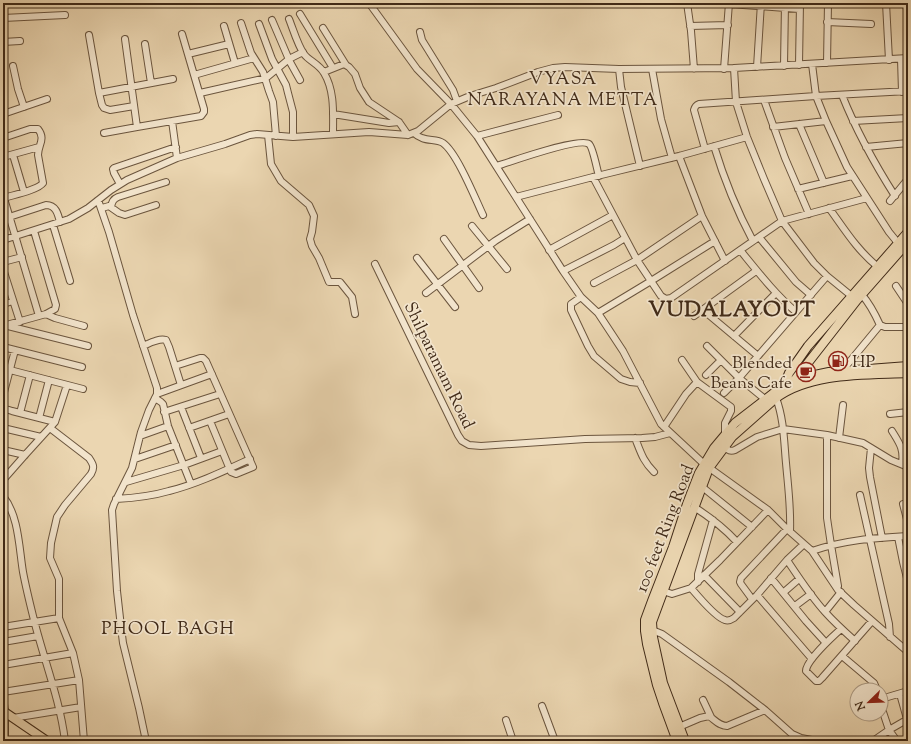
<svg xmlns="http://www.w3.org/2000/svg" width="911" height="744" font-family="'Sorts Mill Goudy',serif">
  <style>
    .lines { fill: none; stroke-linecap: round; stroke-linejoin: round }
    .minor-casing { stroke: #6b553e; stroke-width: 8 }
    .major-casing { stroke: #402a18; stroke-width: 10 }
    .minor { stroke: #f2e4cc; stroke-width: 6 }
    .major { stroke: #ebd6b1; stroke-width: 8 }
    .labels { text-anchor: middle; stroke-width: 3.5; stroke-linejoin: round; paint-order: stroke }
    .poi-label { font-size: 17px; fill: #402a18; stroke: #f2e4cc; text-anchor: start }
    .street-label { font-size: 17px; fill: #402a18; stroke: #f2e4cc }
    .neighbourhood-label { font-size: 18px; letter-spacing: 1px; fill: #402a18; stroke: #f2e4cc }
    .district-label { font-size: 21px; font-weight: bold; letter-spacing: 1px; fill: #402a18; stroke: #f2e4cc }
  </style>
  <rect width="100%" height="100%" fill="#ebd6b1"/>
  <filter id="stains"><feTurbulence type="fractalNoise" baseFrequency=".005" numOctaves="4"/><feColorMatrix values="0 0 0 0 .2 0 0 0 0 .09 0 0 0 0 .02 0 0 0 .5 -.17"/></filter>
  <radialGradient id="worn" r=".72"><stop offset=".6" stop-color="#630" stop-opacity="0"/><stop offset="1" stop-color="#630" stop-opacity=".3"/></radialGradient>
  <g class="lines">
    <g class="minor-casing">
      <path id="minor" d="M369,3L417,69L451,104L477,136L563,271L581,297L598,313L623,351L661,424L704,464L768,510L787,529L812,551L838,590L854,605L908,652
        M687,3L691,31L694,69
        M886,3L889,60
        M906,3L908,17
        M729,4L799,9
        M300,14L333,68
        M3,18L65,15
        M289,19C293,29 298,46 304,54C309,61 319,64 324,73C335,91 333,114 333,134
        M272,20L290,62L300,80
        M827,22L871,24
        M241,23L251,53L263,72L269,91L273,102L276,136
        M259,24L272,59L286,85L288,93L293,112V137
        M224,26L235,63
        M690,26L728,25
        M323,28L346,65
        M420,32L422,40L453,90L457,101
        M89,35L99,93L102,105L104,108L110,110L134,106
        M125,39L137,127L172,121L177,158
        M3,42L20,41
        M145,44L151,83
        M188,54L229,44
        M901,59L902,92
        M827,63L828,3
        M812,64L816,96L826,121L847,167L889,232L898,243L908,252
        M799,65L800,3
        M13,66L18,89L24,107
        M784,66L785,3
        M757,67L761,3
        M734,68L736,102L747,137L764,179L782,221L814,263L827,276L854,298
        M619,69L621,87L640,166
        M652,69L661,119L672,158
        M724,69L729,3
        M324,72L344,64L349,67L355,74L360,88L369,102L399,122L408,135
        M194,75L254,58
        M99,93L173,79
        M200,93L266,78L289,59L303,52
        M842,95C856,130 874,163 895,196
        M764,100L785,158L809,214
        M3,114L47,99
        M333,114L389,123L399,122
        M172,121L201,116L204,112V109L182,34
        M853,121L908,118
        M799,124L824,183
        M773,127L826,121
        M104,133L137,127
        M414,133C416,135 419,137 422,138C429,141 437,139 443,143C457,153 475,198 483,215
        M268,135L271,164L281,181L309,205L314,216L312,232L310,239L312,246L319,258L329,282H340L352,297L355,314
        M477,136L558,115
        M3,138L30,129H38C46,139 38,145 38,155L43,183C38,190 13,195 4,198
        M714,146C724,179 737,211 753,241
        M866,147L908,143
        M705,149L694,110C695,106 696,105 699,104L816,96L908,91
        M13,155L24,192
        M679,156L702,216L725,261
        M3,157L39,147
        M497,166C509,162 580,137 589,144C593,147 597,170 599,176
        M593,177L637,260L661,296L666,299L671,298L782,221L867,198
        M120,184L114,173L113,169L114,168L176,147
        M798,189L852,176
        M3,195L39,316
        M516,197L593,177L679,156L747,137
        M98,200L109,232L133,315L157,388V394L149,410L141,432L132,468L114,504L112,510L117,591L121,627L123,643L139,708L146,741
        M890,201L908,179
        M111,207C112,202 113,199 118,197L166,182
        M102,208L109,206L119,213L125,215L156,205
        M829,208C845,230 857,250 878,267
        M3,219L46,205C56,205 58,214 60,222
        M53,225L70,281
        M472,226L507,269
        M759,237L796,282L811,295
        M444,239L479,288
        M3,240L69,219L88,208L111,190L127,180L177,158L225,144L250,135L257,134L293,137L369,132L408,135L418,131L451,104L470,96L496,88L538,72L553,68L565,67L619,69L734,68L908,58
        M549,250L613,215
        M740,250C758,272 775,294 796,312
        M417,258L455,307
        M3,262L22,257
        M375,264L458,435L462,441L469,445L481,446L585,439L642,438L655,437L670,433
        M3,269L20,322
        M563,271L614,245L625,238
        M594,283L637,260L702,216
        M896,286L908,304
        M426,293L495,241L530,219
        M862,295C870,304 875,314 880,325L885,327H908
        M581,297L571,304V310L588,346L594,356L621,379L630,382L640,383
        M3,304L13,301
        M703,310L758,356
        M598,313L651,281L715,241
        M46,314L55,318L84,326
        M694,316L756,271
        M3,326L46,314L55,309L56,305L34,231
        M8,326L88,346
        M734,336L776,293
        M143,346C150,343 159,338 166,340L169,347L181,385
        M707,346L739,378L766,400
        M3,347L82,367
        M682,360L697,382L731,407V411L725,423V436
        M175,366L200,358H203L206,361L253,467L236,474L231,472L210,421
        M10,370L83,389
        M842,371L880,325
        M706,375L721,360
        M724,393L739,378L827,276
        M157,394L212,374
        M3,396L15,350
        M155,398L161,402L163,404L168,426L191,484
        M776,398C784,419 784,442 786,463C788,486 791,508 790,531
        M3,406L6,409L12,411L55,422
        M181,407L201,458
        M164,412L220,394
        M20,413L30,375
        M890,414L908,412
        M39,418L49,380
        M664,427L686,394L697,382
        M3,428L41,437
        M50,428L89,458C93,464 95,467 91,474L65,505L57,517L51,543L50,558L59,579V618L73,653L79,680L84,741
        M189,428L229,414
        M892,431C900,444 904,449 902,464
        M827,435V518L831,545L838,586
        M140,436L168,426
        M635,438C641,453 643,461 654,472
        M839,438L843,405
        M724,447C728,450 730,452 735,450L757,437L783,429L827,435L863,443L891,460L908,467
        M871,448L869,468L870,477L882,538
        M3,450L25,455
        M135,459L176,445
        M3,480L25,455L55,422L67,385
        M126,482L184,465L222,451
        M701,486L752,527
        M860,495L889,624L890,637
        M3,496C19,516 19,548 23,572C26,588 30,604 34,620C44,660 60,700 65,741
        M116,499C134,498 152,496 169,491C197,484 224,471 250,459
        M903,504L908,523
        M694,507C710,517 724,528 737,542
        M898,537L903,562L908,582
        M812,551C844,540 874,538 908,536
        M787,560C799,578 812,598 826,613C835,623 845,632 855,641
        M704,575L740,612
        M771,578L806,621L826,643
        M698,582V574L713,520
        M691,588C697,595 716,618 725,620C728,621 731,620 734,618L757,595L787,560L804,544
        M663,591L672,594L691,588L720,560L768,510
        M784,592L799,579
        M757,595L812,659
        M752,599L741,584L740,582L741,578L787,529
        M795,606L811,594
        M825,612L841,592
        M3,627L59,618
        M841,629C832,637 806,661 806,671L816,681H819L822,678L872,621
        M652,630L662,634L729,682L765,710L792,734L801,738L817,741
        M3,642L38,636
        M842,656L874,683L877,690
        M3,665L73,653
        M3,692L79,680
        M900,694L907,719
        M3,696L5,712V741
        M881,699L908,691
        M703,700L711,717
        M542,706L555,741
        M881,706L889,730L897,741
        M13,718L81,707
        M506,720L513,741
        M679,727L700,718L709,716C715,720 719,726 727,726L765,710
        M873,741L889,730L908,719"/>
    </g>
    <g class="major-casing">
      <path id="major" d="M793,382L857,300L908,242
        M784,388V385L789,373L808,346L908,232
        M3,711L47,741
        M677,741L663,703L657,685L647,644L645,631V620L652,601L673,547L687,504L699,473L714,448L735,423L784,385L810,376L829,372L908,366
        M685,741L663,683L653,637L652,622L709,468L732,437L776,398C811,372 866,375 908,373"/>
    </g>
    <use href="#minor" class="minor"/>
    <use href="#major" class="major"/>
  </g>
  <defs>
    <g id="fuel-ring" transform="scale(1)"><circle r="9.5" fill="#f2e4cc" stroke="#8f2418" stroke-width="1.5"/><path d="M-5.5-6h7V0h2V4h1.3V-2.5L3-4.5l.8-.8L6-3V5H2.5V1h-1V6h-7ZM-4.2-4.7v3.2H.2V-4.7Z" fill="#8f2418"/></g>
    <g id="cafe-ring" transform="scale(1)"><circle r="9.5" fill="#f2e4cc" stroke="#8f2418" stroke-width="1.5"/><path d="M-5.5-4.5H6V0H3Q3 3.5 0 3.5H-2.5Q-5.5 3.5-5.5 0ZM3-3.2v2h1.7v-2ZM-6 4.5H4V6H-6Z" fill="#8f2418"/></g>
  </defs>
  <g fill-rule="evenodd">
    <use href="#fuel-ring" x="838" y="361"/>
    <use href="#cafe-ring" x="806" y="372"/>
  </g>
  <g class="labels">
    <g class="poi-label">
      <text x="852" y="367">HP</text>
      <text x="792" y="368" text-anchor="end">Blended<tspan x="792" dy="20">Beans Cafe</tspan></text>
    </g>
    <g class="street-label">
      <text transform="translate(440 365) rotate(64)" y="6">Shilparamam Road</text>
      <text transform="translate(664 528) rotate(-69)" y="6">100 feet Ring Road</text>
    </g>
    <g class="neighbourhood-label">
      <text x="563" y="84">VYASA<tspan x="563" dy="21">NARAYANA METTA</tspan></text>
      <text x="168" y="634">PHOOL BAGH</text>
    </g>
    <g class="district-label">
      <text x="732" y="316">VUDALAYOUT</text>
    </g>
  </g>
  <rect width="911" height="744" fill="none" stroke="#ebd6b1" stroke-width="16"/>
  <rect x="4" y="4" width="903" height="736" fill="none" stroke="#402a18" stroke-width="2"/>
  <rect x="8" y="8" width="895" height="728" fill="none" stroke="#402a18"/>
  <g transform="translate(869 702) rotate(247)"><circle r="19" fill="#f2e4cc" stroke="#ab9a84"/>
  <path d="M0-3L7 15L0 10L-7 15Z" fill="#8f2418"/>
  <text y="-6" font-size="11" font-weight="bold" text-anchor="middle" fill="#402a18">N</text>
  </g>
  <rect width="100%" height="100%" filter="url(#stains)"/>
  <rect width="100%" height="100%" fill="url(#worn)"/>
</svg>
